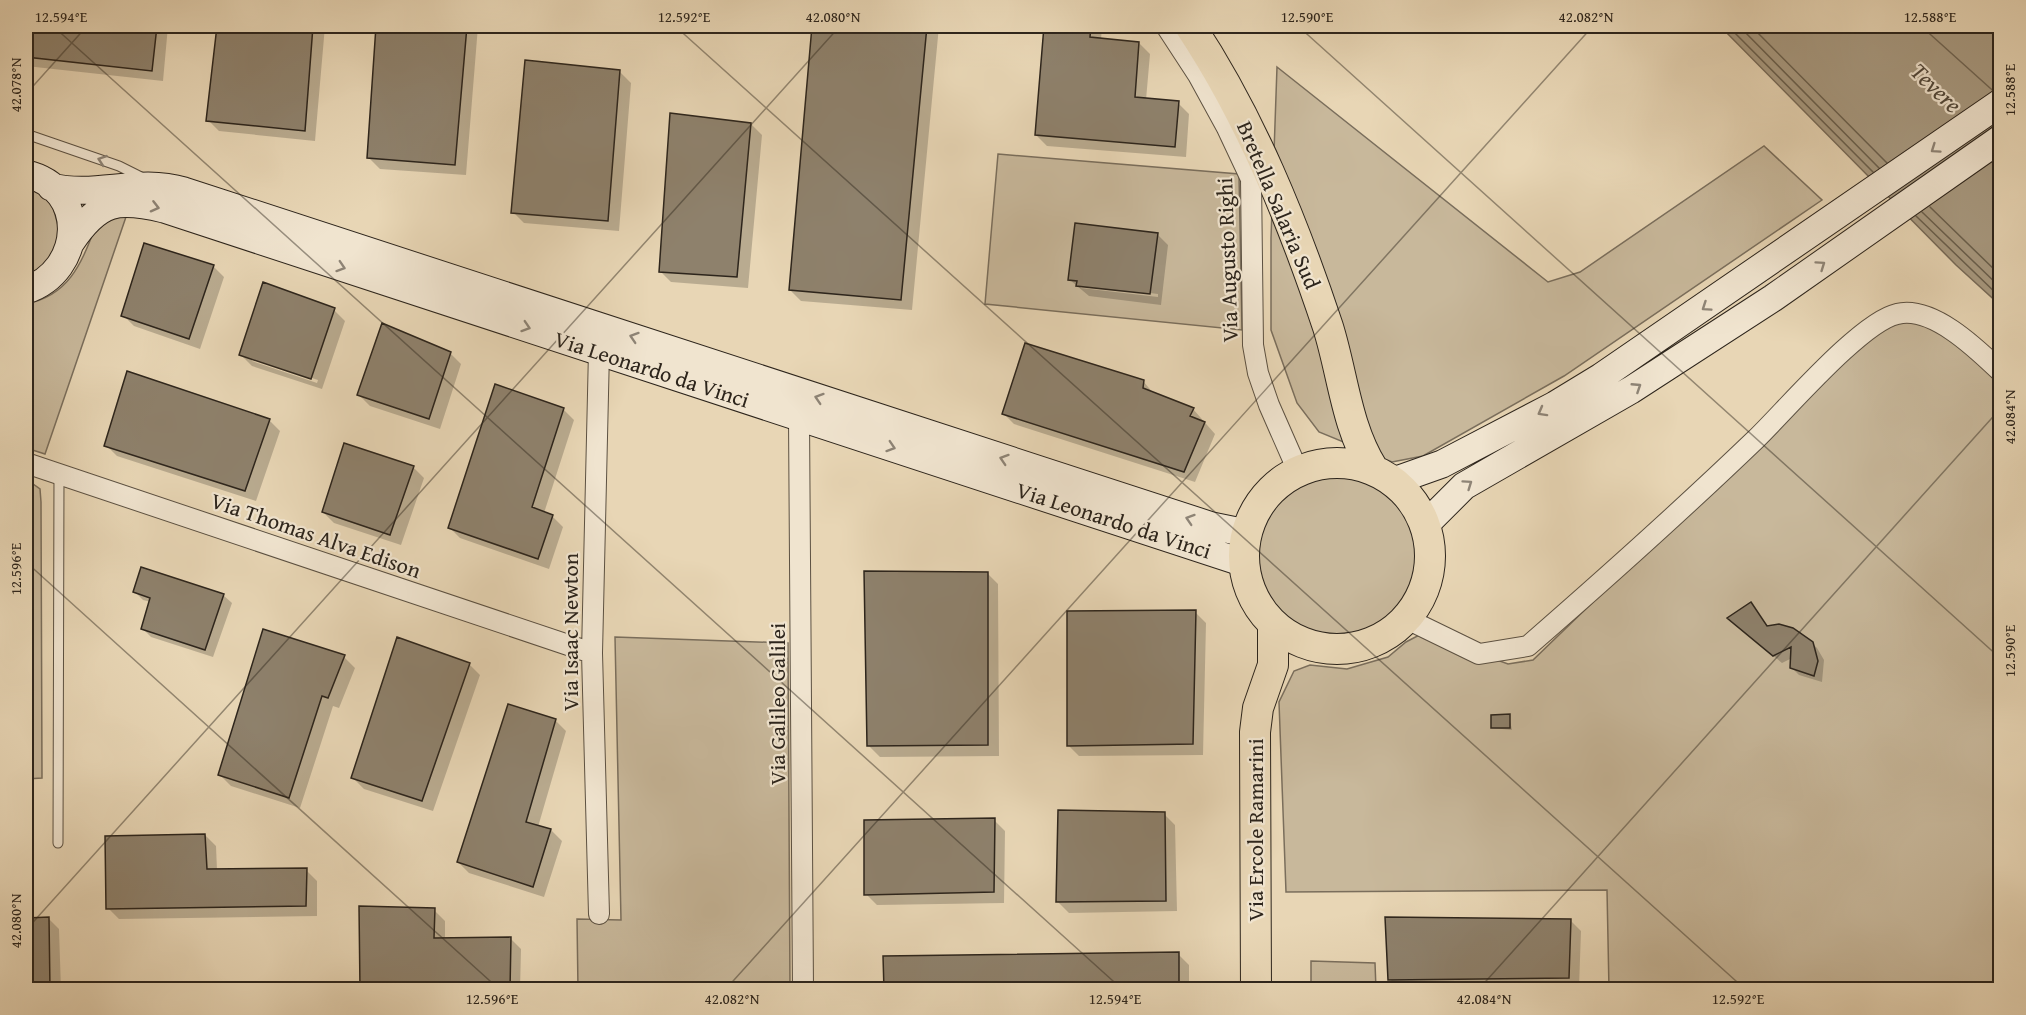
<svg xmlns="http://www.w3.org/2000/svg" width="2026" height="1015" font-family="'Gentium Book Plus',serif">
  <style>
    .green { fill: #c8b89b; stroke: #7a6e5c; stroke-width: 1.5 }
    .water { fill: #a89a81; stroke: #776b59; stroke-width: 1.5 }
    .shadow { fill: #0003; fill-rule: evenodd }
    .lines { fill: none; stroke-linecap: round; stroke-linejoin: round }
    .shore { stroke: #6a604e; stroke-width: 1.5 }
    .building { fill: #8e816c; stroke: #2d251c; stroke-width: 1.5 }
    .service-casing { stroke: #5c5142; stroke-width: 11 }
    .minor-casing { stroke: #5c5142; stroke-width: 22 }
    .secondary-casing { stroke: #2d251c; stroke-width: 29 }
    .primary-casing { stroke: #2d251c; stroke-width: 32 }
    .service { stroke: #f0e4cf; stroke-width: 9 }
    .minor { stroke: #f0e4cf; stroke-width: 20 }
    .secondary { stroke: #f0e4cf; stroke-width: 27 }
    .primary { stroke: #e8d6b5; stroke-width: 30 }
    .oneway { stroke: #8e8476 }
    .ticks { fill: none; stroke: #2d251c; stroke-width: 1.5; stroke-opacity: 0.45 }
    .labels { text-anchor: middle; stroke-width: 4.5; stroke-linejoin: round; paint-order: stroke }
    .street-label { font-size: 22px; fill: #2d251c; stroke: #f0e4cf }
    .water-label { font-size: 24px; font-style: italic; fill: #52483a; stroke: #f0e4cf }
    .neatline { fill: none; stroke: #2d251c; stroke-width: 2 }
    .ticks-label { font-size: 15px; text-anchor: middle; fill: #2d251c }
  </style>
  <rect width="100%" height="100%" fill="#e8d6b5"/>
  <filter id="stains"><feTurbulence type="fractalNoise" baseFrequency=".00333" numOctaves="4"/><feColorMatrix values="0 0 0 0 .2 0 0 0 0 .09 0 0 0 0 .02 0 0 0 .5 -.17"/></filter>
  <radialGradient id="worn" r=".72"><stop offset=".6" stop-color="#630" stop-opacity="0"/><stop offset="1" stop-color="#630" stop-opacity=".3"/></radialGradient>
  <path class="green" d="M1277,67L1548,282L1580,272L1764,146L1822,200L1564,376L1423,456L1392,462L1319,432L1297,403L1271,330V238Z
    M998,154L1239,174L1242,330L985,304Z
    M26,187L44,196L53,207L60,233L52,259L26,278Z
    M128,211L45,454L26,448V304C71,295 82,261 97,223Z
    M1919,311L2000,369V989H1609L1607,890L1286,892L1279,702L1294,671L1310,665L1347,669L1388,657L1406,642L1423,633L1508,664L1533,660L1872,332Z
    M1253 558a82 82 0 1 1 164 0a82 82 0 1 1-164 0Z
    M26,479L40,489L41,502L42,778L26,779Z
    M615,637L788,643L790,989H578L577,919L621,920Z
    M1311,961L1375,963L1376,989H1311Z"/>
  <path class="water" d="M1720,26H2000V305L1956,265Z"/>
  <path class="shadow" d="M26,26H168L163,81L26,66Z
    M218,26H325L315,141L219,131L208,120Z
    M378,26H478L466,175L380,169L369,158Z
    M814,26H939L912,310L801,301L790,290Z
    M1045,26H1102L1101,40L1139,43L1150,54L1146,100L1178,103L1189,114L1186,157L1047,146L1036,135Z
    M620,72L631,83L619,231L524,223L513,212Z
    M751,124L762,135L748,288L671,282L660,271Z
    M1157,234L1168,245L1161,305L1089,296L1070,280ZM1078,284L1158,294V297L1081,288Z
    M213,266L224,277L200,349L134,326L123,315Z
    M334,310L345,321L322,389L252,366L241,355ZM252,358L318,380L317,383L252,361Z
    M450,353L461,364L440,429L370,406L359,395Z
    M1143,381L1154,394L1193,409L1215,434L1195,482L1014,424L1003,413Z
    M563,409L574,420L544,513L552,516L563,527L549,569L460,538L449,527Z
    M269,420L280,431L256,501L117,456L106,445Z
    M413,467L424,478L401,545L334,523L323,512Z
    M987,573L998,584L999,756L880,757L869,746Z
    M135,592L223,595L232,603L213,657L151,637L143,629L151,602L143,600Z
    M1751,603L1769,628L1784,626L1800,632L1817,648L1824,660L1822,682L1799,675L1791,667L1792,658L1782,663L1736,625Z
    M1195,612L1206,623L1203,755L1079,756L1068,745Z
    M344,657L355,668L339,708L333,706L300,808L231,786L220,775Z
    M469,664L480,675L433,811L364,789L353,778Z
    M1509,716L1512,730L1492,728Z
    M555,720L566,731L538,827L551,830L562,841L544,897L469,873L458,862Z
    M1164,814L1175,825L1177,911L1069,913L1058,902Z
    M994,820L1005,831L1004,903L877,905L866,894Z
    M205,835L216,846L217,870H306L317,881V916L119,919L108,908Z
    M434,910L445,921V939L510,938L521,949L520,990H362Z
    M48,918L59,929L61,990H26V919Z
    M1570,920L1581,931L1579,988L1400,990L1390,979Z
    M1178,954L1189,965V990H885Z"/>
  <g class="lines">
    <path class="shore" d="M1728,26L1873,172
      M1739,26L1879,168
      M1751,26L1887,163
      M1930,207L2000,275
      M1922,212L2000,287
      M1916,216L2000,297"/>
  </g>
  <path class="building" d="M26,26H157L152,71L26,57Z
    M217,26H313L305,131L206,121Z
    M376,26H467L455,165L367,158Z
    M812,26H927L901,300L789,290Z
    M1044,26H1091L1090,37L1139,42L1135,97L1179,101L1175,147L1035,135Z
    M525,60L620,70L608,221L511,213Z
    M670,113L751,123L737,277L659,272Z
    M1075,223L1158,233L1150,294L1076,286L1077,281L1068,280Z
    M144,243L214,265L189,339L121,316Z
    M263,282L335,308L311,379L239,355Z
    M382,323L451,352L429,419L357,395Z
    M1025,343L1144,380L1143,388L1194,408L1190,416L1205,422L1184,472L1002,414Z
    M127,371L270,419L245,491L104,446Z
    M495,384L564,408L532,507L553,515L538,559L448,528Z
    M344,443L414,466L390,535L322,512Z
    M141,567L224,594L205,650L141,629L150,598L133,592Z
    M864,571L988,572V745L867,746Z
    M1751,602L1767,626L1779,624L1793,628L1813,642L1818,661L1814,676L1790,668L1791,647L1773,656L1727,618Z
    M1196,610L1193,744L1067,746V611Z
    M263,629L345,655L328,698L322,696L289,798L218,775Z
    M397,637L470,663L422,801L351,778Z
    M508,704L556,719L526,822L551,829L533,887L457,862Z
    M1510,714V728H1491V715Z
    M1058,810L1165,812L1166,901L1056,902Z
    M995,818L994,892L864,895V820Z
    M205,834L207,869L307,868L306,906L106,909L105,836Z
    M359,906L435,908L434,938L511,937L510,990H360Z
    M49,917L50,990H26V918Z
    M1385,917L1571,919L1569,978L1388,980Z
    M1179,952V990H884L883,956Z"/>
  <g class="lines">
    <g class="service-casing">
      <path id="service" d="M26,134L119,166L143,178
        M58,843L59,474"/>
    </g>
    <g class="minor-casing">
      <path id="minor" d="M1166,26L1198,75L1227,128L1251,179L1253,345L1258,373L1269,405L1298,471
        M599,351L592,653L599,914
        M799,418L803,990
        M26,463L592,653
        M1407,619L1479,654L1528,646C1605,579 1682,510 1756,439C1786,410 1861,322 1897,314C1932,305 1977,349 2000,371"/>
    </g>
    <g class="secondary-casing">
      <path id="secondary" d="M26,174C89,188 84,271 26,290
        M51,187C97,198 137,177 184,191L1212,526L1246,533
        M71,242C99,200 118,198 164,209L1244,563
        M1394,481L1442,464L1555,405L1601,377L2000,103
        M1426,524L1464,486L1631,390L1773,298L2000,139"/>
    </g>
    <g class="primary-casing">
      <path id="primary" d="M1190,26C1251,118 1293,222 1328,327C1343,375 1346,426 1373,469
        M1244 556a93 93 0 1 1 186 0a93 93 0 1 1-186 0Z
        M1256,990L1255,732L1258,708L1273,665V625"/>
    </g>
    <use href="#service" class="service"/>
    <use href="#minor" class="minor"/>
    <use href="#secondary" class="secondary"/>
    <use href="#primary" class="primary"/>
  </g>
  <defs><path id="oneway-chevron" d="M-2-3.5L2.5 0L-2 3.5" fill="none" stroke-width="1.6" stroke-linecap="round" stroke-linejoin="round" transform="scale(1.5)"/></defs>
  <g class="oneway">
    <use href="#oneway-chevron" transform="translate(1935 149) rotate(145)"/>
    <use href="#oneway-chevron" transform="translate(102 160) rotate(-161)"/>
    <use href="#oneway-chevron" transform="translate(155 207) rotate(14)"/>
    <use href="#oneway-chevron" transform="translate(1821 265) rotate(-35)"/>
    <use href="#oneway-chevron" transform="translate(341 267) rotate(18)"/>
    <use href="#oneway-chevron" transform="translate(1706 307) rotate(146)"/>
    <use href="#oneway-chevron" transform="translate(526 327) rotate(18)"/>
    <use href="#oneway-chevron" transform="translate(634 337) rotate(-162)"/>
    <use href="#oneway-chevron" transform="translate(1637 387) rotate(-33)"/>
    <use href="#oneway-chevron" transform="translate(819 398) rotate(-162)"/>
    <use href="#oneway-chevron" transform="translate(1542 412) rotate(151)"/>
    <use href="#oneway-chevron" transform="translate(891 447) rotate(18)"/>
    <use href="#oneway-chevron" transform="translate(1004 459) rotate(-162)"/>
    <use href="#oneway-chevron" transform="translate(1468 484) rotate(-35)"/>
    <use href="#oneway-chevron" transform="translate(1190 519) rotate(-162)"/>
  </g>
  <path class="ticks" d="M53,26L1123,990M675,26L1746,990M1298,26L2000,658M1921,26L2000,97M26,94L87,26M26,562L500,990M26,930L840,26M725,990L1593,26M1478,990L2000,409"/>
  <g class="labels">
    <g class="street-label">
      <text transform="translate(1279 205) rotate(67)" y="8">Bretella Salaria Sud</text>
      <text transform="translate(1227 260) rotate(-92)" y="8">Via Augusto Righi</text>
      <text transform="translate(652 369) rotate(18)" y="8">Via Leonardo da Vinci</text>
      <text transform="translate(1114 520) rotate(18)" y="8">Via Leonardo da Vinci</text>
      <text transform="translate(316 535) rotate(19)" y="8">Via Thomas Alva Edison</text>
      <text transform="translate(570 632) rotate(-90)" y="8">Via Isaac Newton</text>
      <text transform="translate(777 704) rotate(-90)" y="8">Via Galileo Galilei</text>
      <text transform="translate(1255 830) rotate(-90)" y="8">Via Ercole Ramarini</text>
    </g>
    <g class="water-label">
      <text transform="translate(1936 88) rotate(44)" y="8">Tevere</text>
    </g>
  </g>
  <rect width="2026" height="1015" fill="none" stroke="#e8d6b5" stroke-width="66"/>
  <rect x="33" y="33" width="1960" height="949" class="neatline"/>
  <g class="ticks-label">
    <text x="61" y="22">12.594°E</text>
    <text x="684" y="22">12.592°E</text>
    <text x="833" y="22">42.080°N</text>
    <text x="1307" y="22">12.590°E</text>
    <text x="1586" y="22">42.082°N</text>
    <text x="1930" y="22">12.588°E</text>
    <text transform="translate(16 85) rotate(-90)" y="5">42.078°N</text>
    <text transform="translate(2010 90) rotate(-90)" y="5">12.588°E</text>
    <text transform="translate(2010 417) rotate(-90)" y="5">42.084°N</text>
    <text transform="translate(16 569) rotate(-90)" y="5">12.596°E</text>
    <text transform="translate(2010 651) rotate(-90)" y="5">12.590°E</text>
    <text transform="translate(16 921) rotate(-90)" y="5">42.080°N</text>
    <text x="492" y="1004">12.596°E</text>
    <text x="732" y="1004">42.082°N</text>
    <text x="1115" y="1004">12.594°E</text>
    <text x="1484" y="1004">42.084°N</text>
    <text x="1738" y="1004">12.592°E</text>
  </g>
  <rect width="100%" height="100%" filter="url(#stains)"/>
  <rect width="100%" height="100%" fill="url(#worn)"/>
</svg>
